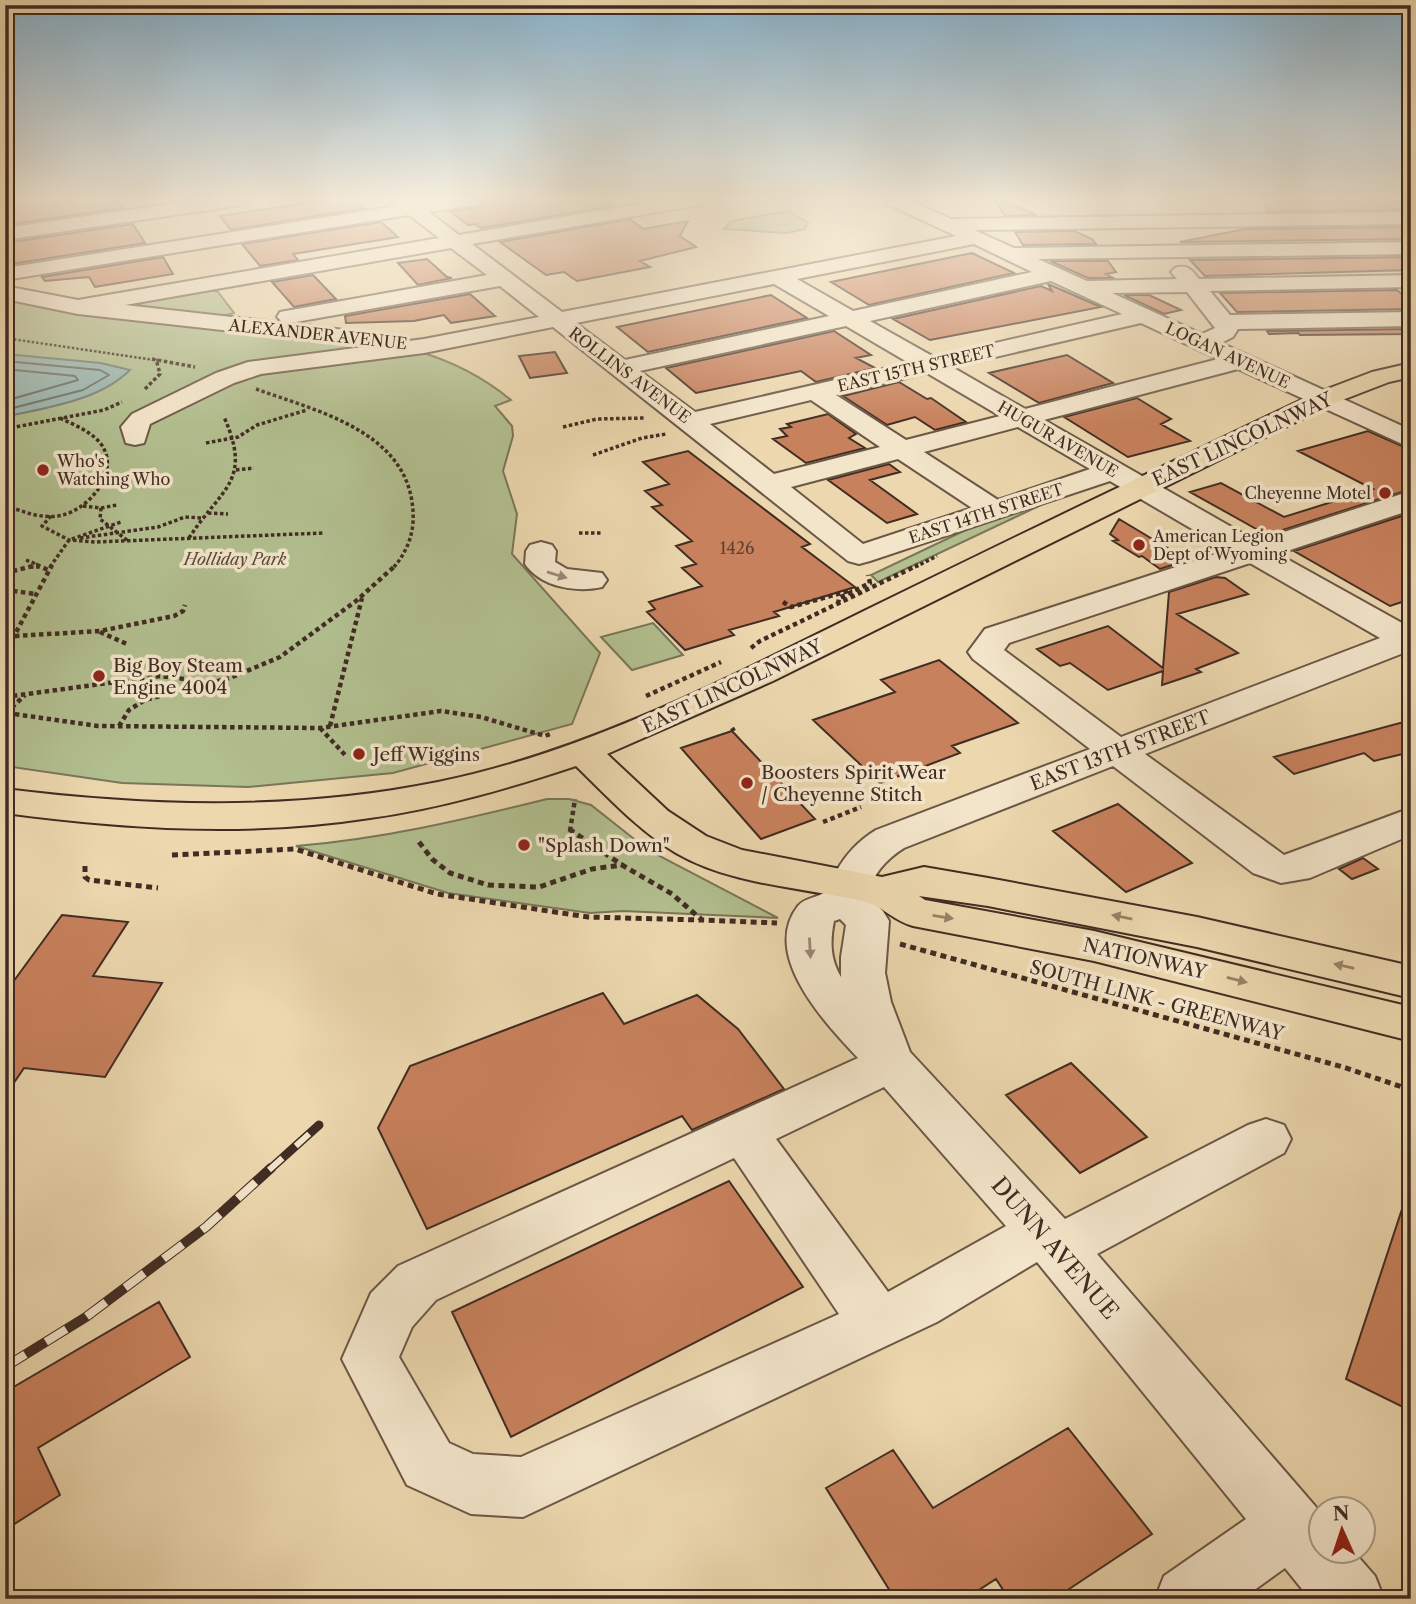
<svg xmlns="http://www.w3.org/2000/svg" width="1416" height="1604" font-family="'Libre Caslon Text',serif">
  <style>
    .green { fill: #b2bf8f; stroke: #797659; stroke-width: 2 }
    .water { fill: #9ab8b2; stroke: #768079; stroke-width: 2 }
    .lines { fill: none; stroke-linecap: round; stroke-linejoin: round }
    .shore { stroke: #6d726a; stroke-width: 2 }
    .building { fill: #c8815d; stroke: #402c23; stroke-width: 2 }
    .minor-casing { stroke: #6b5746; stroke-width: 4 }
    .major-casing { stroke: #402c23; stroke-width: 4 }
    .path-far3 { stroke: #402c23; stroke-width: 2.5; stroke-dasharray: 2.5 2; stroke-linecap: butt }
    .path-far2 { stroke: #402c23; stroke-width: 3.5; stroke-dasharray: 3.5 2.5; stroke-linecap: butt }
    .path-far1 { stroke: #402c23; stroke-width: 4.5; stroke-dasharray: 4.5 3.5; stroke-linecap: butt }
    .path { stroke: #402c23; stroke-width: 5; stroke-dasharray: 6 4.5; stroke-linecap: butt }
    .minor { fill: #f3e5ca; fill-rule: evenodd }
    .major { fill: #ecd7ae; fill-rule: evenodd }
    .rail-far1-casing { stroke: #402c23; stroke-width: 9 }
    .rail-casing { stroke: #402c23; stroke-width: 10 }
    .rail-far1 { stroke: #f3e5ca; stroke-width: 6; stroke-dasharray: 18; stroke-linecap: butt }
    .rail { stroke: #f3e5ca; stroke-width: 8; stroke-dasharray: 24; stroke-linecap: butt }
    .oneway { fill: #9a8876 }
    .oneway2 { fill: #968268 }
    .poi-dot { fill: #8f2418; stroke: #f3e5ca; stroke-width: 2.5 }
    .labels { text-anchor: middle; stroke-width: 7; stroke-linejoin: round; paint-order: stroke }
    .far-street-label { font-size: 16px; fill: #402c23; stroke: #f3e5ca }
    .far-poi-label { font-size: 16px; fill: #402c23; stroke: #f3e5ca; text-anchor: start }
    .number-label { font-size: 16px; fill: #624132 }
    .far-park-label { font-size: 16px; font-style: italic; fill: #574939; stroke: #f3e5ca }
    .street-label { font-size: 19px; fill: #402c23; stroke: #f3e5ca }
    .poi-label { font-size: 19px; fill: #402c23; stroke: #f3e5ca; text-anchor: start }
    .near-street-label { font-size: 23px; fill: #402c23; stroke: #f3e5ca }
  </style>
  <rect width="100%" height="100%" fill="#ecd7ae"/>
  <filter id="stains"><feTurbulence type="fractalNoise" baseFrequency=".00286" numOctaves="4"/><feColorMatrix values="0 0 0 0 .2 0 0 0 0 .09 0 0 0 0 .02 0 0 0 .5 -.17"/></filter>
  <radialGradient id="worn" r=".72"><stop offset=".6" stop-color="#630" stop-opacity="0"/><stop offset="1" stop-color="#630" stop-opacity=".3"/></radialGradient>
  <path class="green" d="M788,211L808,223L805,229L787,233L724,229L732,221Z
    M211,290L218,292L234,313L220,317L138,306L145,301Z
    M5,298L49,309L420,352C454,362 483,377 511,400L495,406L512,426L513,436L503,471L517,514L512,554L600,653L572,724L393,773L248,787L122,783L5,766Z
    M1058,497L878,582L871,575L993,517Z
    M653,623L683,655L632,670L601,637Z
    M547,799H569L591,805L648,850L778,918L623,911L590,913L448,893L296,846C382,839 463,820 547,799Z"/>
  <path class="water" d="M5,354L101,363L130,370C99,401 47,407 5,417Z"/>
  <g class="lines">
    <path class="shore" d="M5,361L100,370L109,375L83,390L5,410
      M5,369L75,376L78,380L5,401"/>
  </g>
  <path class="building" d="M31,199H117L123,208L5,225V215L15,214L12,206L20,200Z
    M331,199H355L365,208L231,230L220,216Z
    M498,199H604L613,206L481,228L475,224L468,225L450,211L476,208L487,200Z
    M994,199H999L1037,215L1005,216Z
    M1266,201L1411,202V209L1267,212Z
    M630,219L643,229L688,221L680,236L696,247L640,261L650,267L577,281L564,272L546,275L500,242Z
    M381,222L398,237L293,254L298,260L260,266L242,244Z
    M133,224L145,243L5,265V243Z
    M1411,227V239L1180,242L1245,229Z
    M1074,231L1092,239L1096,244L1023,245L1015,232Z
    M972,253L1014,273L869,305L831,282Z
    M163,257L173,274L95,287L89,277L45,281L42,277Z
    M1411,257V270L1205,276L1190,260Z
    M427,259L447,277L452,278L418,285L398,263Z
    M1050,261H1108L1116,272L1106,274L1113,278H1088Z
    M313,275L336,299L294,307L272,282Z
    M1048,284L1101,307L930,340L893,319L1041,286L1052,291Z
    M1397,290L1411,302V309L1237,312L1220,293Z
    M470,294L495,316L451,323L444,315L414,321L346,323L345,316Z
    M771,295L807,318L648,352L617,327Z
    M1124,295H1149L1181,310L1164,314Z
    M1411,329V334L1300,335L1298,333L1269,334L1267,331Z
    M834,331L871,355L856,358L875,368L816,382L801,371L696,393L666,368Z
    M555,352L567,373L530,378L519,356Z
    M1067,355L1113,383L1039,403L989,373Z
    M899,382L927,399L931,398L966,422L935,430L915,417L887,425L843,396Z
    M1137,398L1171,419L1161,424L1190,441L1128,457L1064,417Z
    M828,414L856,434L849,438L865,448L806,463L773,439L787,436L780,429L791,427L787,424Z
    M1368,431L1411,450V489L1267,535L1190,492L1221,483L1284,517L1373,489L1298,451Z
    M688,451L810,544L802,547L855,587L774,612L779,616L729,630L734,635L685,650L647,612L655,609L649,602L702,586L682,568L696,564L676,546L692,541L652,507L662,505L645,491L669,484L643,462Z
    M889,464L900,472L870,480L917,514L887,523L828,480Z
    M1411,513V599L1390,606L1294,551Z
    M1119,519L1149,537L1188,560L1160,569L1142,556L1139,557L1113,541L1118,540L1110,534Z
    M1216,577L1225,578L1248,594L1177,614L1238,653L1196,669L1201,672L1162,685L1163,671L1108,690L1070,663L1060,666L1037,649L1108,626L1163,668L1169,592Z
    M939,660L1018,723L952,746L960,753L880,783L813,720L895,692L881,680Z
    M1411,720V752L1374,761L1364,753L1294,774L1274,757Z
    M732,731L815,819L761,839L681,748Z
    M1118,804L1192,863L1126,892L1053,831Z
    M1363,858L1378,869L1352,879L1339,869Z
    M62,915L128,922L93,976L162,983L105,1077L24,1068L5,1096V993Z
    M603,993L624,1024L697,995L738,1029L784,1089L692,1130L682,1116L427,1229L378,1128L410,1066Z
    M1071,1063L1147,1137L1080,1173L1006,1095Z
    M729,1181L803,1287L511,1437L452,1312Z
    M1406,1197L1411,1198V1411L1346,1379Z
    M159,1302L190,1357L38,1448L60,1495L5,1530V1392Z
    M1068,1428L1152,1534L1054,1599H1009L996,1579L965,1599H895L826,1488L893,1450L933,1508Z"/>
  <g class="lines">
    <g class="minor-casing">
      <path id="minor" d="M5,199H18L16,203L5,205Z
        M204,199H251L242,205L5,240V228Z
        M391,199H412L417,203L441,199H485L476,205L429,212L459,235L667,199H708L699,205L472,244L562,312L956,236L885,203L883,199H907L951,219L1411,212V224L974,230L1014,248L1411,242V254L1038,259L1087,281L1177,279L1171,272L1175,268C1187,264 1191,269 1199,279L1411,275V287L1210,291L1230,315L1411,312V326L1238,329L1233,337L1221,343L1411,430V448L1238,369L1044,420L1256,541L1411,491V510L1278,554L1411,628V653L1406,652L1145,754L1284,855L1411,808V835L1310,878L1281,883L1253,873L1113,766L904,848C885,860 873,874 867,896L883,911L889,921L885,973L891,1002L910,1052L1065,1219L1248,1125L1266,1119L1284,1125L1291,1139L1284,1153L1097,1254L1322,1514V1552H1354L1375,1576L1384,1599H1310L1285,1568L1242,1599H1155L1164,1576L1246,1519L1037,1262L937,1322L523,1517L471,1514L407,1485L342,1359L371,1293L398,1266L858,1058C826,1024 760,955 798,906C805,897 819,898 826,891C830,887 833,877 836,872C846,854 858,841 876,830L1090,749L973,659L968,652L985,629L1228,550L1110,481L870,561L859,564L848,561L553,327L424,353L261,374L234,383L150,424L144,443L135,445L126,443L121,427L132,414L216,373L248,362L424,339L539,317L500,286L290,323L367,333L371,338L367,343L359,345L78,314L5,299V286L78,300L439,238L409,215L5,280V268L397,206ZM974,244L1032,272L853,311L797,279ZM451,248L487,275L280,312L277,317L284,323L125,305ZM1051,281L1122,314L934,357L870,321ZM774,284L829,316L625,360L576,323ZM1187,292L1215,328L1202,334L1112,293ZM1141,323L1218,359L1025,409L952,367ZM846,326L909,363L695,412L640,371ZM927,373L1000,416L906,440L836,395ZM811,400L880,447L774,474L710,424ZM1018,427L1090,469L998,500L924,452ZM898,459L972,508L863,544L791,487ZM1250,563L1380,638L1121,737L1004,650L1009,643ZM840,919L846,925L841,957V977C830,959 830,941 834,921ZM884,1087L1006,1226L888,1292L776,1139ZM734,1158L839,1314L521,1457L473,1454L449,1443L399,1357L412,1327L436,1300Z
        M541,542L552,545L556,551L555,562L567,569L602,573L607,580L602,587C576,593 541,587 525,564L526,551L530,545Z"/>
    </g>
    <g class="major-casing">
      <path id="major" d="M1411,363V377L1389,382L1332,404L773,681L607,754L668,811L706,836L742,850L882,877L924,867L988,878L1197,917L1411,966V998L1197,947L988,906L919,896L925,900L1094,931L1411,1007V1041L1094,961L913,926C894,921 882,906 866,902C804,887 733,886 676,853C638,830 608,797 576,766C509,788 441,808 370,818C249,837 126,829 5,813V789C150,807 294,811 438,782C591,751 733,675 872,607C1019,535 1166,464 1314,394L1372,372Z"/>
    </g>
    <path class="path-far3" d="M5,338L161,361"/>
    <path class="path-far2" d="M152,359L195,367
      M145,389L160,374L156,359
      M256,389C314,410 402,430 412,502C416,527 410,548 394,567
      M563,427L597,419L645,418
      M5,429L104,410L122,402
      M206,443L238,437L257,425L307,410
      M593,455L642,438L666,434
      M236,470L254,468
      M5,505C23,512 44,520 63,515C90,508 121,471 101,444C91,431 74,425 60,418
      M83,506L101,508L100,519L128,541
      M101,508L117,505
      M208,513L228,514
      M51,516L42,526L69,540L96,542L323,533
      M579,533H601
      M80,538L158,527L185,517L202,518
      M189,538C221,488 253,482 224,417
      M26,560L36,564
      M30,567H41
      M50,567L69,540L121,522
      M915,567L937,556"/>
    <path class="path-far1" d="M5,573L37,565L48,570
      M5,590L36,594
      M783,602L791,607L852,590
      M838,604L839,598L870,583L868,575
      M100,632L129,645
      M15,636L100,631L174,616L183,611L185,605
      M751,648L760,641L918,565
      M5,653L52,565
      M646,696L721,662
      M5,697L160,676L209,682
      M6,713L25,695
      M7,713L98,726L320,728L441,711L481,717L545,736L550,734
      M119,726L129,710L145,700L230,678L280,657L356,601L396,565
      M330,726L362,598
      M320,728L347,757
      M732,728L734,731
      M823,822L861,807
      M570,831L575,799"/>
    <path class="path" d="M569,829L622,865
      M419,842L432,859L450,873L488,885L539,887L592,869L622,865L672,894L702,920L777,923
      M172,855L295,849L437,894L588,917L701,920
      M85,866V877L89,880L158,888
      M900,944L1343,1067L1411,1090"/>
    <use href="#minor" class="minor"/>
    <use href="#major" class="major"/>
    <g class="rail-far1-casing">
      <path id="rail-far1" d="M269,1170L319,1125"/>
    </g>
    <g class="rail-casing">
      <path id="rail" d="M5,1367L86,1317L206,1227L271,1168"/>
    </g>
    <use href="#rail-far1" class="rail-far1"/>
    <use href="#rail" class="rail"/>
  </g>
  <defs><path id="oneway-solid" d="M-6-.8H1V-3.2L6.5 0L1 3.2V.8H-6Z" transform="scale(1.75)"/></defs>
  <g class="oneway">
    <use href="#oneway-solid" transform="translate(557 575) rotate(17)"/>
    <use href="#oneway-solid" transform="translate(810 948) rotate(87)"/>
  </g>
  <g class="oneway2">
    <use href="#oneway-solid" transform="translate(943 917) rotate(9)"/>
    <use href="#oneway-solid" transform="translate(1122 917) rotate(-169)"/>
    <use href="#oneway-solid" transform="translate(1344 966) rotate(-167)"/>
    <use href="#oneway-solid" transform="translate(1237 980) rotate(14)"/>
  </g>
  <linearGradient id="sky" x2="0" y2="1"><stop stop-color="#89b6d2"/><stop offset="0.47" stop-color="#f6eddb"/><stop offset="1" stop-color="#f6eddb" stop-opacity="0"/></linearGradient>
  <rect width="1416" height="423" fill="url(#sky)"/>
  <g class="poi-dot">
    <circle cx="43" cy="470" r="7"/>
    <circle cx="1385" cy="493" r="7"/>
    <circle cx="1139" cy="545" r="7"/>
    <circle cx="99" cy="676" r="7"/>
    <circle cx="359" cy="754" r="7"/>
    <circle cx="747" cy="783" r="7"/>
    <circle cx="524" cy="845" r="7"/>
  </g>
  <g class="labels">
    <g class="far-street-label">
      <text transform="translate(318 334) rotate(6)" y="6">ALEXANDER AVENUE</text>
      <text transform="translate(1228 355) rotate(25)" y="6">LOGAN AVENUE</text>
      <text transform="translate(916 368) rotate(-13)" y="6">EAST 15TH STREET</text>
      <text transform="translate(630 375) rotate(37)" y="6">ROLLINS AVENUE</text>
      <text transform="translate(1058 439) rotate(30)" y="6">HUGUR AVENUE</text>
      <text transform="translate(986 513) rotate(-18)" y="6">EAST 14TH STREET</text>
    </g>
    <g class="far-poi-label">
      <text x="57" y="467">Who's<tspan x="57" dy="18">Watching Who</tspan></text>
      <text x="1371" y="499" text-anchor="end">Cheyenne Motel</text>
      <text x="1153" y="542">American Legion<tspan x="1153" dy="18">Dept of Wyoming</tspan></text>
    </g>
    <g class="number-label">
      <text x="737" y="554">1426</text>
    </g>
    <g class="far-park-label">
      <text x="235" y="565">Holliday Park</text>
    </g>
    <g class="street-label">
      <text transform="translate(1242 439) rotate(-25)" y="7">EAST LINCOLNWAY</text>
      <text transform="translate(732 686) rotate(-25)" y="7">EAST LINCOLNWAY</text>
      <text transform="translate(1120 750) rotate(-21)" y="7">EAST 13TH STREET</text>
      <text transform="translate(1145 958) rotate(13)" y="7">NATIONWAY</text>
      <text transform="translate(1157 1000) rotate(15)" y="7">SOUTH LINK - GREENWAY</text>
    </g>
    <g class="poi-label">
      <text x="113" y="672">Big Boy Steam<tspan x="113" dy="22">Engine 4004</tspan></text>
      <text x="373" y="761">Jeff Wiggins</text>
      <text x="761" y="779">Boosters Spirit Wear<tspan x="761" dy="22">/ Cheyenne Stitch</tspan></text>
      <text x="538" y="852">"Splash Down"</text>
    </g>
    <g class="near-street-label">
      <text transform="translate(1055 1248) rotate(49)" y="8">DUNN AVENUE</text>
    </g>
  </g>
  <rect width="1416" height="1604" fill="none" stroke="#ecd7ae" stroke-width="28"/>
  <rect x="7" y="7" width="1402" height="1590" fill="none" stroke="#402c23" stroke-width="3.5"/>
  <rect x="14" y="14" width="1388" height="1576" fill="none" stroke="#402c23" stroke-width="2"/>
  <g transform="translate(1342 1530) rotate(357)"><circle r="33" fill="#f3e5ca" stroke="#ab9b87" stroke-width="2"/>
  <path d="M0-5L12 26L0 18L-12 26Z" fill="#8f2418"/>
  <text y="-10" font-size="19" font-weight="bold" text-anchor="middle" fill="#402c23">N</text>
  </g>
  <rect width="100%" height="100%" filter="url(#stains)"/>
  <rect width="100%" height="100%" fill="url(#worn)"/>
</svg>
